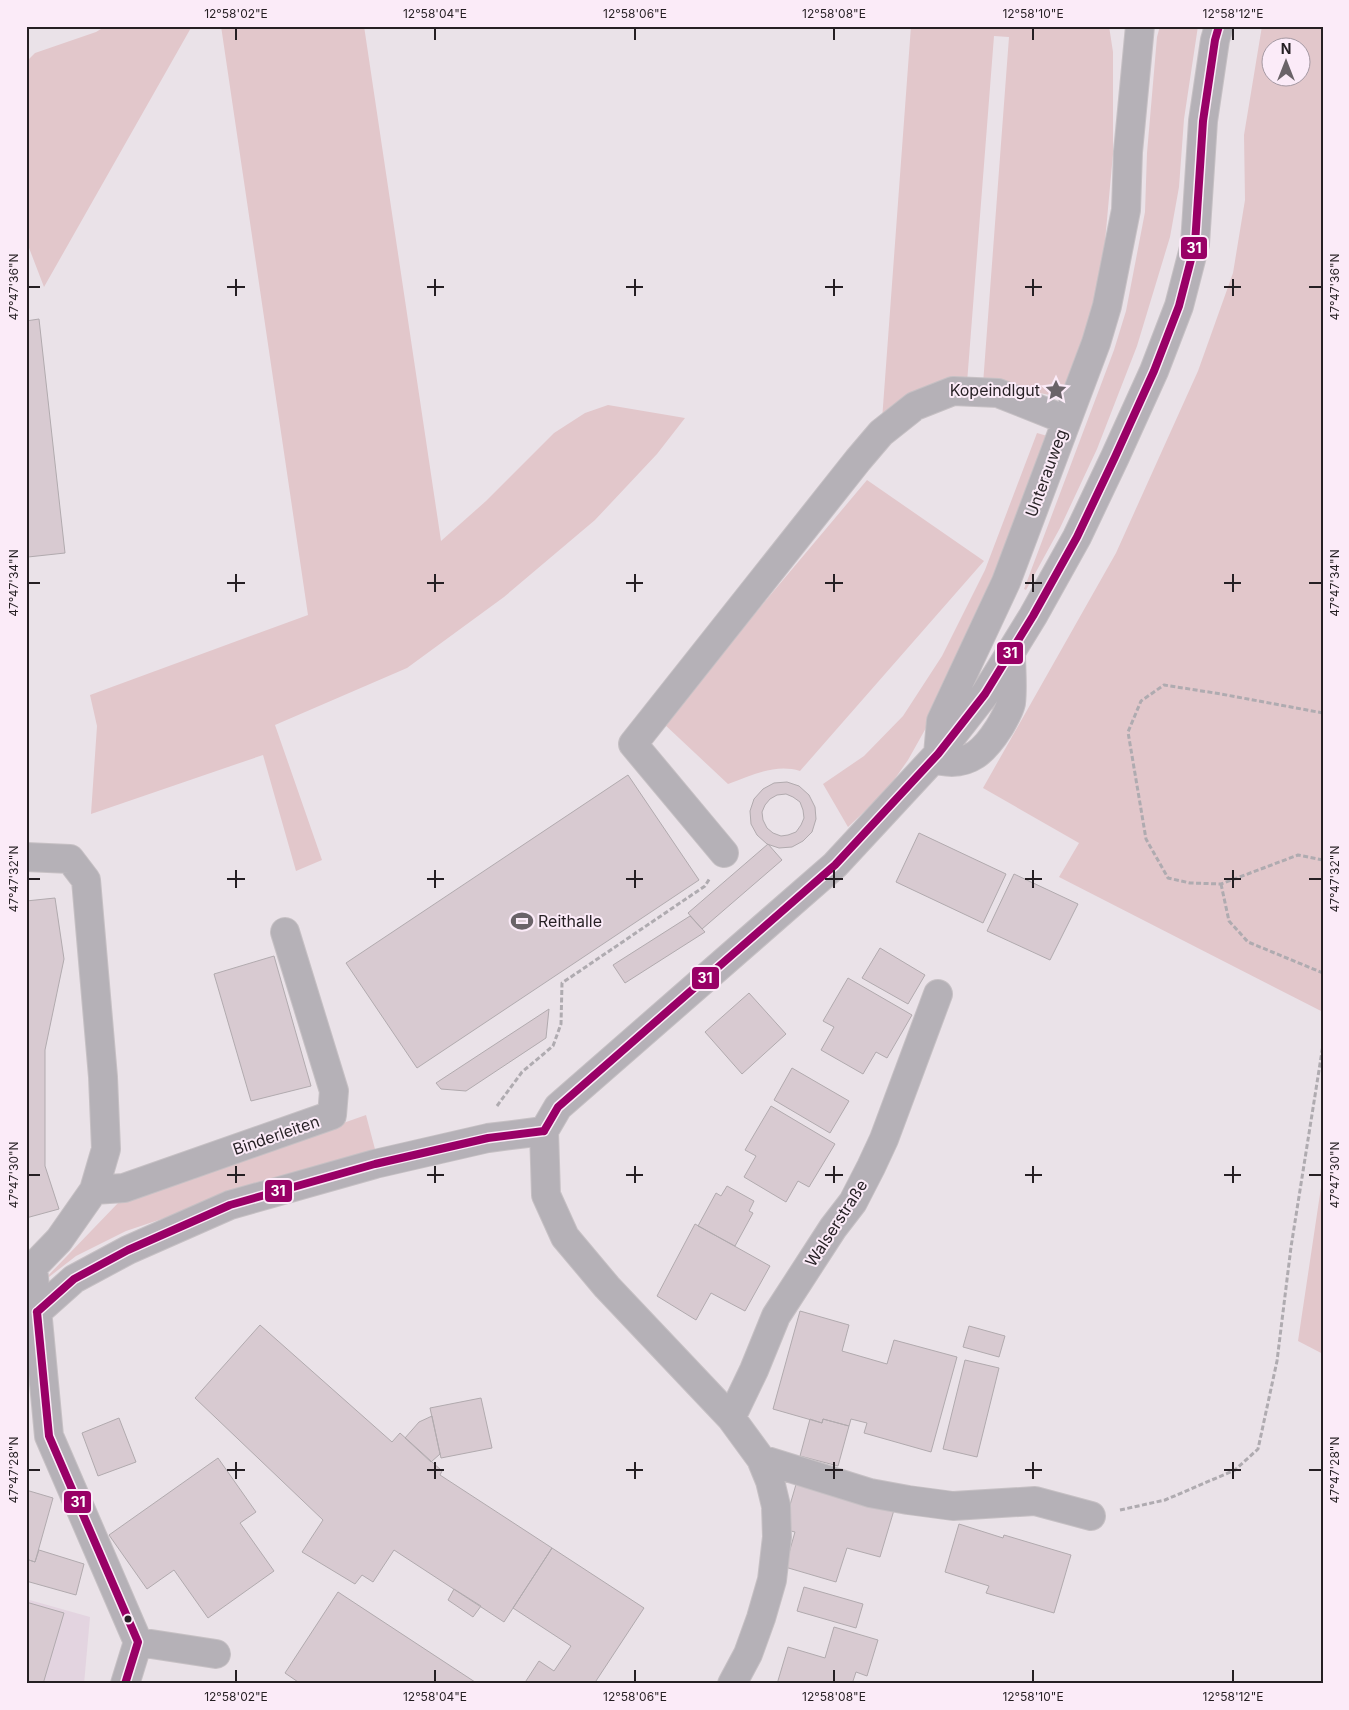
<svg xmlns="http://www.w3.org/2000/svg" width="1349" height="1710" font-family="Inter,sans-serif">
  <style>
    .built { fill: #e3d4e0 }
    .green { fill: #e2c7cb; fill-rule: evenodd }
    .building { fill: #d8cad1; stroke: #b1aaae; fill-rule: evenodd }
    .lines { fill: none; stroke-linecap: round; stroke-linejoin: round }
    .minor-casing { stroke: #c6c0c4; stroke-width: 30 }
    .path { stroke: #afabb0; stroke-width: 3; stroke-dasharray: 5 2.5; stroke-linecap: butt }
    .minor { stroke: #b5b1b7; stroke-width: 28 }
    .bus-1-casing { stroke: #fbebf8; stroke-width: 11 }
    .bus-1 { stroke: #906; stroke-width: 8 }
    .ticks { fill: none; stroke: #251f23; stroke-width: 2 }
    .bus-dot { fill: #251f23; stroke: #fbebf8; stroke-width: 2 }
    .labels { text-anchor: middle; stroke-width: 4; stroke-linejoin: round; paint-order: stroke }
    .poi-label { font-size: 16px; fill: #251f23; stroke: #fbebf8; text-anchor: end }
    .street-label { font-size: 16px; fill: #251f23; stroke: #fbebf8 }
    .line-badge { stroke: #fbebf8; stroke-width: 2 }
    .badge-label { font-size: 14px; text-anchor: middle; font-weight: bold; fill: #fff }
    .neatline { fill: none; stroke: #251f23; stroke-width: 2 }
    .ticks-label { font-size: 12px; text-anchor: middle; fill: #251f23 }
  </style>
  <rect width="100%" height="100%" fill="#eae2e8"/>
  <path class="built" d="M26,1599L90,1617L84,1684H26Z"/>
  <path class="green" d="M106,26H192L44,287L26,240V62L35,53L96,32Z
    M221,26H364L441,541L486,501L554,433L585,413L608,405L685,418L657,454L595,520L504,597L407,668L275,725L322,860L296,871L263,755L91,814L97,726L90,695L308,615Z
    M911,26H1109L1113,52V154L1103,263L1089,323L1066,397C1038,395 1011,384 983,384L1009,37L994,36L967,383L882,420Z
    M1160,26H1198L1184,119L1179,187L1170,237L1137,346L1097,449L1060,528L1026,590L1024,589L1114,350L1126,311L1145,212L1147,153L1157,37Z
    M1262,26H1323V1012L1059,877L1079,843L983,788L1116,553L1198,371L1233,273L1245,200L1244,135ZM1272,48H1302V78H1272Z
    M1037,433L1051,437L997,578L931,719L908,760L887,790L848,827L823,784L864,756L903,716L942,656L985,570Z
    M867,480L984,561L800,771C775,763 751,776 728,784L663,723Z
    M366,1115L376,1153L248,1190L126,1231L76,1256L40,1284L119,1202Z
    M1323,1174V1354L1298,1341Z"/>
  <path class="building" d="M39,319L65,553L28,557L26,543V321Z
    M628,775L699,880L417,1068L346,963Z
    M787,782L799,786L809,795L815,807L816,819L812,832L803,841L792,847L779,848L767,844L757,835L751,824L750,811L754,799L763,789L774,783ZM786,794L793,797L800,802L803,810L804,818L801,825L796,832L788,835L781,836L773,833L767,828L763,820L762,812L765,805L770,799L777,795Z
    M919,833L1006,874L983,923L896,882Z
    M768,844L782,860L702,929L688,913Z
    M1014,874L1078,904L1050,960L987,931Z
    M55,898L64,959L45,1050V1166L59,1209L26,1218V901Z
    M690,916L705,932L625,983L613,965Z
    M880,948L925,975L908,1004L862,978Z
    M274,956L311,1086L251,1101L214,974Z
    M848,978L912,1015L887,1058L876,1052L863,1074L821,1050L834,1027L823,1021Z
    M749,993L786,1034L742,1074L705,1032Z
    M549,1009L546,1038L466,1091L441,1089L436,1083Z
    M792,1068L849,1101L830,1133L774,1100Z
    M771,1106L835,1144L809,1187L798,1181L786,1202L744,1177L756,1156L745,1150Z
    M727,1186L754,1201L749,1211L753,1213L735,1246L698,1226L716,1193L721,1196Z
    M695,1224L770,1266L745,1311L711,1293L696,1320L657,1296Z
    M800,1311L849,1325L842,1351L887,1364L894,1340L957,1357L931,1452L864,1433L867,1423L851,1419L849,1426L823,1419L822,1423L773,1409Z
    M260,1325L392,1442L400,1433L442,1471L440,1475L552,1548L504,1622L394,1550L373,1582L362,1575L355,1584L302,1552L323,1520L195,1398Z
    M969,1326L1005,1336L999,1357L963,1347Z
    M965,1360L999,1368L977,1457L943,1449Z
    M481,1398L492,1448L441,1458L430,1408Z
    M432,1416L440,1454L431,1462L405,1438L419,1422Z
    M119,1418L136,1462L98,1476L82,1433Z
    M810,1419L822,1423L823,1419L849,1426L838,1466L800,1456Z
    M218,1458L256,1512L240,1523L274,1571L208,1618L174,1570L147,1589L109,1535Z
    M797,1481L894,1510L880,1557L847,1548L836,1582L785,1567L795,1532L783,1529Z
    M26,1490L53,1498L35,1562L26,1559Z
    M959,1524L1003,1538L1004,1535L1071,1555L1054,1613L986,1593L989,1586L945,1572Z
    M552,1548L644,1608L594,1684H524L539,1661L554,1671L571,1646L513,1608Z
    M39,1550L84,1564L76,1595L26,1581V1559L35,1562Z
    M804,1587L863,1604L856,1628L797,1611Z
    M454,1589L481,1606L473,1617L448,1600Z
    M338,1592L478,1684H301L285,1673Z
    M26,1602L64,1613L43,1684H26Z
    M834,1627L878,1640L867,1676L856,1672L852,1684H777L788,1647L825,1658Z"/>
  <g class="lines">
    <g class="minor-casing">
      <path id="minor" d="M1011,652C1011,669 1013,687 1011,703C1009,712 1003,721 999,728C985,750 970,766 942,761L938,754L941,721L1006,582L1096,343L1107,306L1126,210L1128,152L1140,26
        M724,853L633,744L858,460L881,433L915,406L953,391L998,393L1066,420
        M26,857L70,859L86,880L103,1077L106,1149L94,1190L59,1240L33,1267L49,1436L138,1642L125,1684
        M544,1131L558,1107L835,865L938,754L985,694L1033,616L1077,537L1115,457L1154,371L1179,306L1195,244L1203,121L1215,40L1219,26
        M544,1131L546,1195L565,1237L607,1287L731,1418L761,1459L770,1481L776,1506L777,1537L772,1580L761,1618L748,1654L732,1684
        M94,1190L124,1188L332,1115L334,1091L285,932
        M37,1312L74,1279L128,1250L230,1205L375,1164L488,1138L544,1131
        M731,1418L754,1370L776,1316L833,1228L853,1202L871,1167L884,1139L938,994
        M761,1459L870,1493L908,1500L953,1506L1035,1501L1091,1516
        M138,1642L216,1654"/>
    </g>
    <path class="path" d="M1323,713L1221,694L1164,685L1141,701L1128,732L1146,839L1168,878L1190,883L1221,884L1298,855L1323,860
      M1221,884L1229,921L1248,942L1323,973
      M497,1106L522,1072L553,1046L561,1024L562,983L705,886L710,878
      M1120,1510L1165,1500L1235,1470L1258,1449L1277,1361L1291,1247L1323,1045"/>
    <use href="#minor" class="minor"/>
    <g class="bus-1-casing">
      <path id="bus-1" d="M544,1131L558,1107L835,865L938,754L985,694L1033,616L1077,537L1115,457L1154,371L1179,306L1195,244L1203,121L1215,40L1219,26
        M37,1312L74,1279L128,1250L230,1205L375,1164L488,1138L544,1131
        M37,1312L49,1436L138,1642L125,1684"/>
    </g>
    <use href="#bus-1" class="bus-1"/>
  </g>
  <path class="ticks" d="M236,28V40M435,28V40M635,28V40M834,28V40M1033,28V40M1233,28V40M236,279V296M435,279V296M635,279V296M834,279V296M1033,279V296M1233,279V296M28,287H40M227,287H245M427,287H444M626,287H643M825,287H843M1025,287H1042M1224,287H1241M1309,287H1322M236,574V592M435,574V592M635,574V592M834,574V592M1033,574V592M1233,574V592M28,583H40M227,583H245M427,583H444M626,583H643M825,583H843M1025,583H1042M1224,583H1241M1309,583H1322M236,870V888M435,870V888M635,870V888M834,870V888M1033,870V888M1233,870V888M28,879H40M227,879H245M427,879H444M626,879H643M825,879H843M1025,879H1042M1224,879H1241M1309,879H1322M236,1166V1183M435,1166V1183M635,1166V1183M834,1166V1183M1033,1166V1183M1233,1166V1183M28,1175H40M227,1175H245M427,1175H444M626,1175H643M825,1175H843M1025,1175H1042M1224,1175H1241M1309,1175H1322M236,1462V1479M435,1462V1479M635,1462V1479M834,1462V1479M1033,1462V1479M1233,1462V1479M28,1470H40M227,1470H245M427,1470H444M626,1470H643M825,1470H843M1025,1470H1042M1224,1470H1241M1309,1470H1322M236,1670V1682M435,1670V1682M635,1670V1682M834,1670V1682M1033,1670V1682M1233,1670V1682"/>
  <defs>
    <g id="sight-bare" transform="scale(1.725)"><path d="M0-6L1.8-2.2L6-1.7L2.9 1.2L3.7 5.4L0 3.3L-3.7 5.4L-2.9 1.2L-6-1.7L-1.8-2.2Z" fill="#6a6368" stroke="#fbebf8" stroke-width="2.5" paint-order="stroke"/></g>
    <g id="stadium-bare" transform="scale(1.725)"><path d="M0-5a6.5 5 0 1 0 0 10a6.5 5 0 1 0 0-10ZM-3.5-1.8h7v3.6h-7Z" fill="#6a6368" stroke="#fbebf8" stroke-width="2.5" paint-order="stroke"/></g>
  </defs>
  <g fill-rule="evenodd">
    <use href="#sight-bare" x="1056" y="390"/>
    <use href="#stadium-bare" x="522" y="921"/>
  </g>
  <circle class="bus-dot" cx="128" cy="1619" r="4.5"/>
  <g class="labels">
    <g class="poi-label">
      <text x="1040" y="396">Kopeindlgut</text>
      <text x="538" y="927" text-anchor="start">Reithalle</text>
    </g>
    <g class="street-label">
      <text transform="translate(1046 473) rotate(-70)" y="6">Unterauweg</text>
      <text transform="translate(276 1135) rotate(-19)" y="6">Binderleiten</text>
      <text transform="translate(836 1223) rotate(-57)" y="6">Walserstraße</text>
    </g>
  </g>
  <g class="line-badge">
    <rect x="1180" y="236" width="28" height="24" rx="5" fill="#906"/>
    <rect x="996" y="641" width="28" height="24" rx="5" fill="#906"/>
    <rect x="691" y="966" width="29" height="24" rx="5" fill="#906"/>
    <rect x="264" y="1179" width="29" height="24" rx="5" fill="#906"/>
    <rect x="63" y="1490" width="29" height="24" rx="5" fill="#906"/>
  </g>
  <g class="badge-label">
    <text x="1194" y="253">31</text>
    <text x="1010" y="658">31</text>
    <text x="705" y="983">31</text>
    <text x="278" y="1196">31</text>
    <text x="78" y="1507">31</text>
  </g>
  <rect width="1349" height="1710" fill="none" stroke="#fbebf8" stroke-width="55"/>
  <g transform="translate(1286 62)"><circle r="24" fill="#fbebf8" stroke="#a599a3"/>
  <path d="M0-4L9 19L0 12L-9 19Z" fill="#6a6368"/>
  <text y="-8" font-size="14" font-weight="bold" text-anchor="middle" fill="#251f23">N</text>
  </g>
  <rect x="28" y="28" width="1294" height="1654" class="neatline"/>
  <g class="ticks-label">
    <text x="236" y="18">12°58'02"E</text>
    <text x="435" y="18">12°58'04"E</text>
    <text x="635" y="18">12°58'06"E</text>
    <text x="834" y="18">12°58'08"E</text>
    <text x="1033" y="18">12°58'10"E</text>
    <text x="1233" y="18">12°58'12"E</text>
    <text transform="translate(14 287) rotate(-90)" y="4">47°47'36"N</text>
    <text transform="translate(1335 287) rotate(-90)" y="4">47°47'36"N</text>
    <text transform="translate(14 583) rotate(-90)" y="4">47°47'34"N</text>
    <text transform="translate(1335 583) rotate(-90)" y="4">47°47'34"N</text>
    <text transform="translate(14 879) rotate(-90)" y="4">47°47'32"N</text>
    <text transform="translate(1335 879) rotate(-90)" y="4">47°47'32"N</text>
    <text transform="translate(14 1175) rotate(-90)" y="4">47°47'30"N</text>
    <text transform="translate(1335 1175) rotate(-90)" y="4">47°47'30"N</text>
    <text transform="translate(14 1470) rotate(-90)" y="4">47°47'28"N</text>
    <text transform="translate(1335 1470) rotate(-90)" y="4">47°47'28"N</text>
    <text x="236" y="1701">12°58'02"E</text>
    <text x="435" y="1701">12°58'04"E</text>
    <text x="635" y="1701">12°58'06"E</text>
    <text x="834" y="1701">12°58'08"E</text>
    <text x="1033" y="1701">12°58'10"E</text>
    <text x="1233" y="1701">12°58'12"E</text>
  </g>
</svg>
